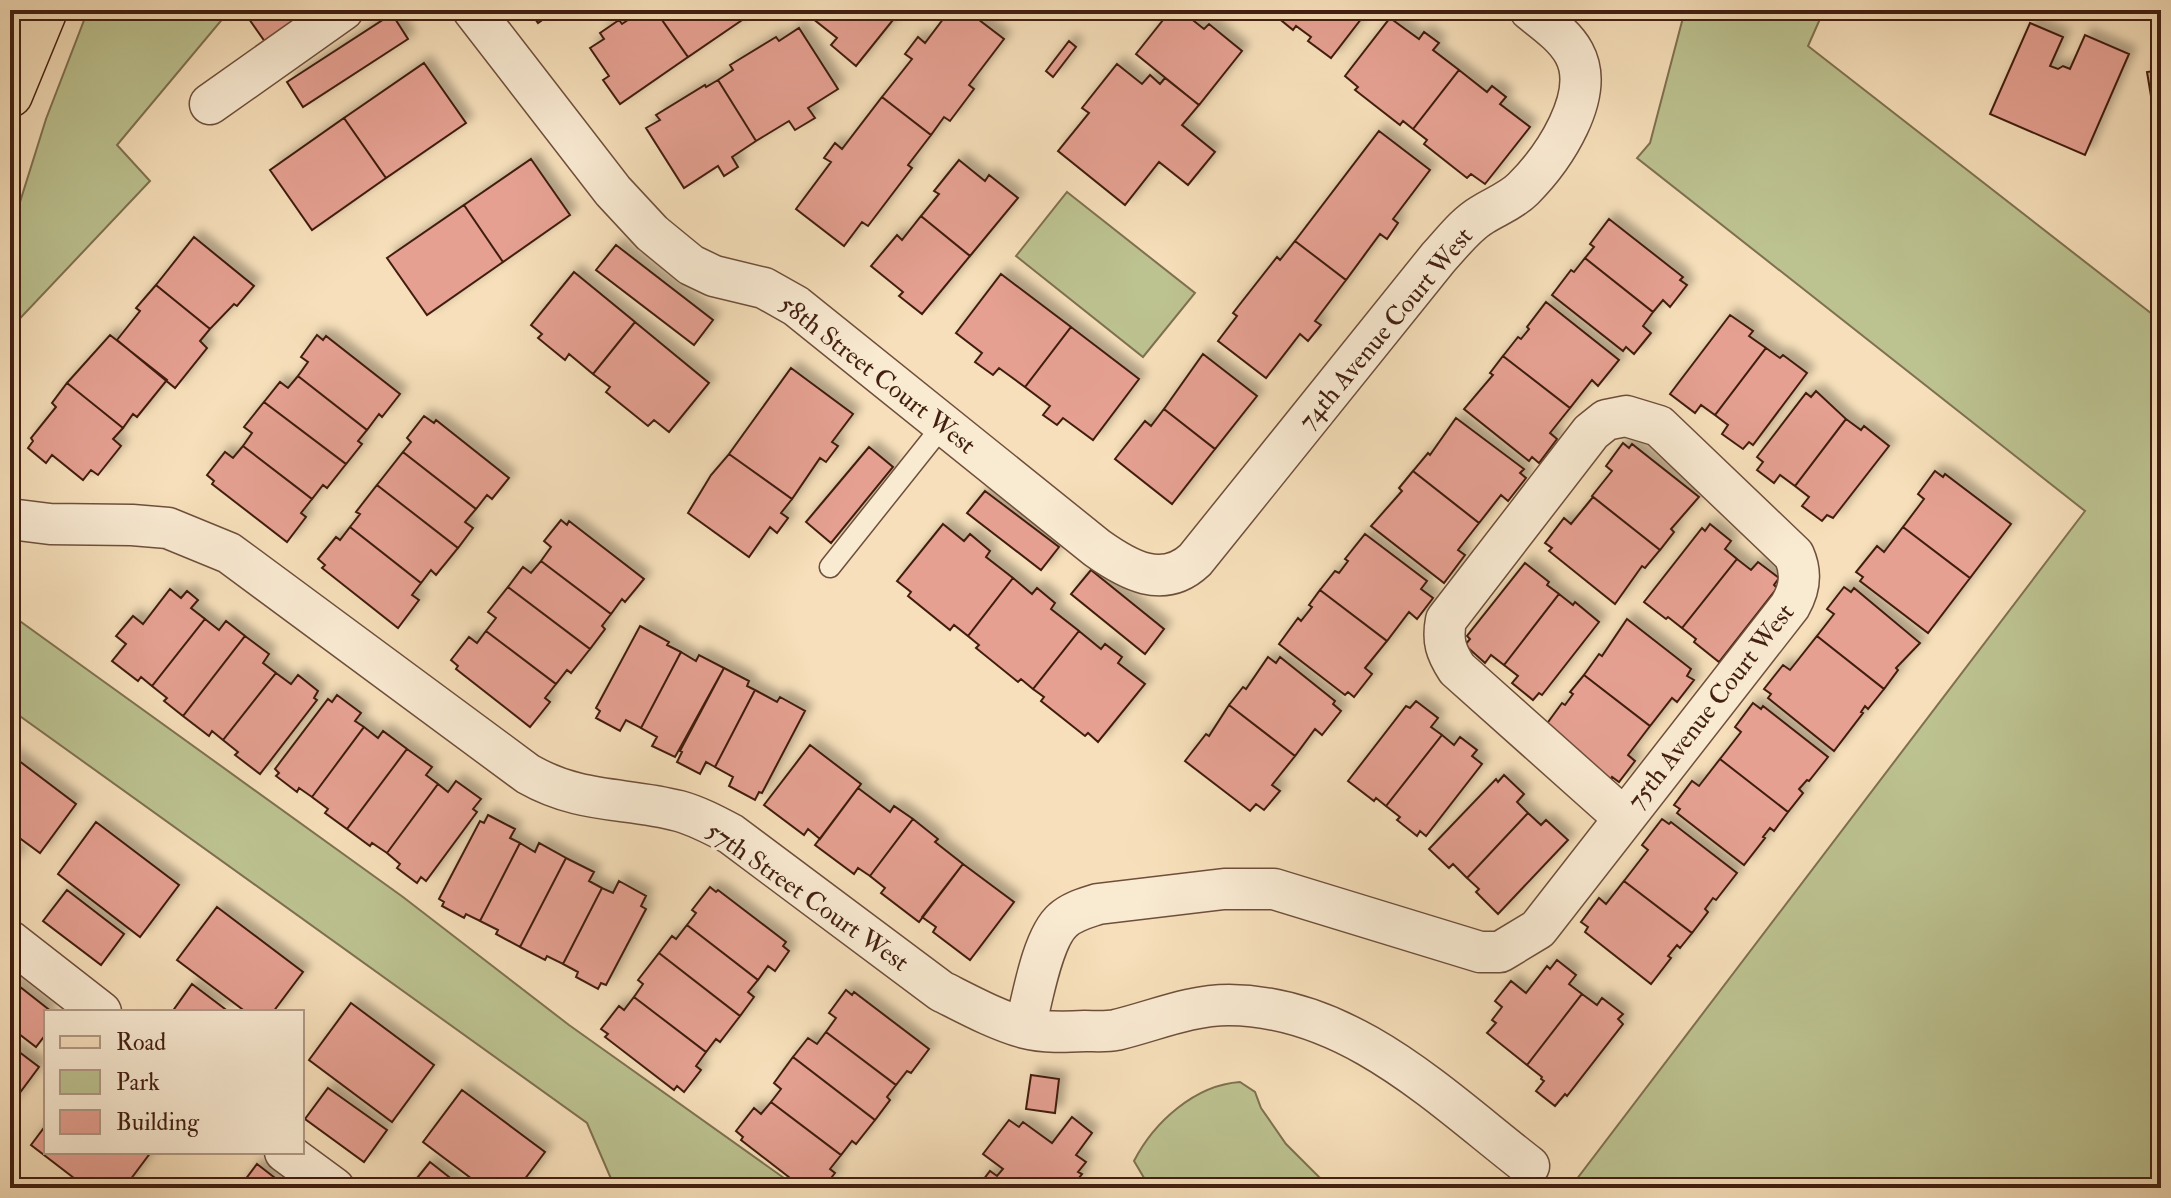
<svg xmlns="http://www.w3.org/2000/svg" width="2171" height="1198" font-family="'IM FELL Double Pica',serif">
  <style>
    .green { fill: #bcc290; stroke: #7f7050; stroke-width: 2 }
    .building { fill: #e5a091; stroke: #421f11; stroke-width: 2; filter: url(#shadow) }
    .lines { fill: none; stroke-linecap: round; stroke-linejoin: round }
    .lane-casing { stroke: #6f4f3b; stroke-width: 23 }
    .street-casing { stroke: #6f4f3b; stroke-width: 43 }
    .primary-casing { stroke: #421f11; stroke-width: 47 }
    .lane { stroke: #f9ead2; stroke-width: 20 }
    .street { stroke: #f9ead2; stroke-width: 40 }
    .primary { stroke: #f6dfba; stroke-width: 44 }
    .labels { text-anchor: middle; stroke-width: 7; stroke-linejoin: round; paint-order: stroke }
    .street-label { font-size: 26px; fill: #421f11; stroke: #f9ead2 }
  </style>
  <defs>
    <filter id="shadow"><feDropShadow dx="7" dy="-7" stdDeviation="4" flood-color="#0004"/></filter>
  </defs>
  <rect width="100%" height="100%" fill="#f6dfba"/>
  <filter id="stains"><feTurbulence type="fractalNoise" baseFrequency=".0025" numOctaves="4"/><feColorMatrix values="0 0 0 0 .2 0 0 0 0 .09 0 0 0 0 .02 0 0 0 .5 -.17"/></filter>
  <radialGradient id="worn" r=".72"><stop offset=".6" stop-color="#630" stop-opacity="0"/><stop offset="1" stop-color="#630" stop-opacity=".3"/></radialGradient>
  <path class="green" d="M88,10H230L117,145L150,181L10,329V234L46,119Z
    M1685,10H1824L1808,46L2161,321V1188H1570L2085,511L1637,158L1650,143Z
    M1067,192L1195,293L1143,357L1016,256Z
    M10,614L403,897L569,1025L798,1188H615L587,1123L10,709Z
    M1240,1082L1255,1092L1261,1108L1286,1144L1319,1177L1335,1188H1150L1134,1161C1154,1122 1195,1085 1240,1082Z"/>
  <path class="building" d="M261,10H319L268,46L249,19Z
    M529,10H556L538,23Z
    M643,10H655L688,57L620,104L603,80L609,76L590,48L604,39L600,33L619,20L622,24Z
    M655,10H744L748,16L688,57Z
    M809,10H901L856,66L831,45L837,38L812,18L815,14Z
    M950,10H966L1004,39L969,85L974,89L950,121L944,117L931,135L882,97L912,59L905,54L918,37L925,43Z
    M1171,10H1180L1204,29L1209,24L1242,51L1199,105L1136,54Z
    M1281,10H1368L1331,58L1308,41L1311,37L1296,26L1293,30L1276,16Z
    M392,14L408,39L303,107L287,82Z
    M1390,18L1419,39L1424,32L1439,43L1433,50L1459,70L1413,129L1403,121L1400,125L1355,90L1358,87L1345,76Z
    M2030,23L2063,37L2050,66L2058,69L2063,66L2070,69L2085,35L2129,54L2085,155L1990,114Z
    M799,28L838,89L808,108L815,118L795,130L789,121L756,141L718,80L733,70L730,65L776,37L779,41Z
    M1069,41L1076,47L1053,77L1046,71Z
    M424,63L466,123L386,178L344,118Z
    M1117,64L1142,84L1150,75L1160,84L1165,78L1199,105L1182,125L1215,152L1188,185L1159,162L1125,205L1058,151L1089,113L1082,108Z
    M1459,70L1487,92L1492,86L1506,97L1500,104L1530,127L1485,184L1471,174L1467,178L1424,144L1427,140L1413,129Z
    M2161,70V131L2157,132L2147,72Z
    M718,80L756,141L732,157L738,167L724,176L718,166L684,188L646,128L660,120L656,115L705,85L706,87Z
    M882,97L931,135L908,165L912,168L868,226L862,222L844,246L796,209L831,162L824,158L835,143L842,149Z
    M344,118L386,178L312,230L270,170Z
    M1379,131L1430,170L1393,219L1398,223L1387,239L1380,234L1346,280L1295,241Z
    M531,159L570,215L503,262L464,205Z
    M959,160L985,181L989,175L1018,198L970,256L921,216L939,194L934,191Z
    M464,205L503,262L427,315L387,258Z
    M921,216L970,256L922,314L899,296L903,292L871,266L897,235L902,240Z
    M1609,219L1683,277L1680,280L1687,285L1670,307L1663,300L1653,312L1585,258L1594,247L1590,244Z
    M194,237L254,286L237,306L234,304L210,329L156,285Z
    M1295,241L1346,280L1315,321L1321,325L1308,341L1300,334L1266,378L1218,341L1237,316L1233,313L1277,257L1280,260Z
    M616,245L713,320L694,345L596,270Z
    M1585,258L1653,312L1643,326L1651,333L1634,354L1626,347L1623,351L1552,295L1571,270L1574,272Z
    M574,272L635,322L593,374L569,354L565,360L538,338L542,334L531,325Z
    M1001,274L1071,327L1025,387L999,368L993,375L975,362L982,353L956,333Z
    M156,285L210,329L200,341L207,348L175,388L117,340L140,311L136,308Z
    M1546,302L1619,360L1598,386L1592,380L1570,408L1503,356L1518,337L1521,339L1529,329L1527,327Z
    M1730,315L1753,331L1749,336L1766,348L1715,415L1701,405L1695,413L1670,394Z
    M635,322L709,383L669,432L654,420L648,426L606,392L610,387L593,374Z
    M1071,327L1139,379L1093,440L1063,418L1057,425L1043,415L1050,406L1025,387Z
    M110,335L167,380L137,417L133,414L123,428L67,383Z
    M317,335L323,340L326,336L400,394L382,417L379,414L367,430L298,376L308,362L301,357Z
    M1766,348L1780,358L1783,355L1807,373L1753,445L1749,442L1743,449L1722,434L1728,425L1715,415Z
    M1203,354L1257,396L1215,449L1164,409Z
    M1503,356L1570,408L1550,433L1557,439L1539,463L1532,457L1529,461L1464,409L1493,375L1490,373Z
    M791,368L853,414L832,442L838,446L826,462L820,458L792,499L729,454Z
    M298,376L367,430L358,441L362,444L346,464L264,402L280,382L288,388Z
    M67,383L123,428L113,439L121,446L98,475L91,470L83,480L52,455L46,463L28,448L33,441L31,438L56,407L52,403Z
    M1816,391L1846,419L1795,486L1780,475L1774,483L1757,470L1763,462L1757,457L1806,393L1811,397Z
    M264,402L346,464L327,488L323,485L312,499L243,446L252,433L244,427Z
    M1164,409L1215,449L1172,504L1115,459L1145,421L1151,426Z
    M424,416L434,423L436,420L509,478L492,499L487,495L476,509L403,452L411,442L407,438Z
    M1456,418L1524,469L1520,473L1526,478L1508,501L1501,495L1479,523L1413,471L1428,453L1430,455Z
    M1846,419L1861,430L1864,426L1889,446L1833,518L1827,515L1822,521L1802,506L1809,497L1795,486Z
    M1623,443L1629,448L1632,444L1699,497L1671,529L1674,532L1660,550L1592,496L1612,471L1606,466Z
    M243,446L312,499L301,513L306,517L287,542L212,484L214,481L207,475L225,452L233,458Z
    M869,447L893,467L831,543L806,522Z
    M403,452L476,509L465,522L473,528L458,548L377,485Z
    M729,454L792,499L781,513L788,518L777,533L770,527L749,557L688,513L711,475Z
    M1413,471L1479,523L1458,550L1465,555L1444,583L1371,526L1402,491L1399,488Z
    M1935,471L1943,477L1945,474L2011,524L1970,578L1903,527L1924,499L1918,494Z
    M377,485L458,548L436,575L431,570L421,583L350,527L360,514L356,512Z
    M985,491L1059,547L1041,570L967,513Z
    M1593,497L1660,550L1645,568L1642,566L1615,604L1549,551L1552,548L1545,543L1564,518L1571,524Z
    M561,520L567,525L569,521L644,579L625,602L622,599L611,614L541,561L551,547L544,541Z
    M943,524L964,541L970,534L990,551L986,557L1013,578L968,636L954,625L950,630L908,596L911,592L897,581Z
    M1710,524L1731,541L1725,549L1737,559L1682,628L1668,617L1666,619L1644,602L1702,528L1705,531Z
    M350,527L421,583L412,595L419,600L398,628L322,568L325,565L318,559L336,537L340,540Z
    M1903,527L1970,578L1928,633L1860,581L1863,577L1856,572L1877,546L1884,552Z
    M1365,534L1427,581L1421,589L1433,598L1417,619L1409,612L1387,641L1320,590L1335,571L1339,573L1348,561L1345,559Z
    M1737,559L1751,570L1758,562L1779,578L1774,585L1777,588L1719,662L1694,642L1696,639L1682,628Z
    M541,561L611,614L602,626L605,629L590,649L508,587L523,567L531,573Z
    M1525,563L1549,582L1547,585L1559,594L1504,665L1491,655L1485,663L1465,645L1470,639L1467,636Z
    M1091,570L1164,629L1145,654L1071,594Z
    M1013,578L1032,594L1037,588L1055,603L1051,609L1079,631L1033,689L1021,679L1018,682L976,648L979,645L968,636Z
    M508,587L590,649L571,673L567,670L556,684L486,631L496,618L488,612Z
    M1844,587L1851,592L1854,588L1920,643L1896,668L1898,670L1884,689L1817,636L1834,614L1827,609Z
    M170,589L181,598L187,591L198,600L191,608L205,619L152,686L141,677L138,681L112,661L126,644L116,636L133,616L143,624Z
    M1320,590L1387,641L1365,668L1372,674L1354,697L1348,692L1345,695L1279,644L1298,618L1301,621L1312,607L1309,605Z
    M1559,594L1573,605L1575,602L1599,622L1542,695L1539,693L1533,700L1512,683L1518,676L1504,665Z
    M205,619L219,630L226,621L245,636L183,716L164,701L167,698L152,686Z
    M1627,619L1691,669L1687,676L1694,680L1677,702L1672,698L1650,726L1584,675L1599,654L1602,656Z
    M640,626L669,642L667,645L681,652L641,728L626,720L620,731L596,718L600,711L596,708Z
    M486,631L556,684L545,698L550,702L530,727L456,669L458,666L451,660L469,637L477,643Z
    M1079,631L1101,649L1105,644L1122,657L1118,663L1145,684L1098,742L1088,733L1085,736L1041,701L1044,697L1033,689Z
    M245,636L269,654L263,663L276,673L223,740L212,731L209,736L183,716Z
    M1817,636L1884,689L1868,709L1865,706L1861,712L1863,713L1834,751L1768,698L1771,694L1764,689L1783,665L1790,670Z
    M681,652L696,661L699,655L724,668L675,757L652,746L657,737L641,728Z
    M1268,657L1276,663L1280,657L1335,701L1333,704L1341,711L1322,735L1315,729L1295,756L1229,705L1243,687L1246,689Z
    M724,668L749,681L747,686L755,690L715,767L706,762L700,774L677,762L682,752L680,751Z
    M276,673L291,684L298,675L318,691L314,698L317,700L260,774L235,755L238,752L223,740Z
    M1584,675L1650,726L1628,755L1635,761L1619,782L1612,777L1609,781L1543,729L1562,703L1565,705L1573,694L1570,692Z
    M755,690L777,702L780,697L805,711L762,793L759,792L755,800L729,786L733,777L715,767Z
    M337,695L361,713L355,721L364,727L312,797L299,788L297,792L276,776L279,773L275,769L328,699L332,702Z
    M1416,701L1438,718L1431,727L1442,735L1386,806L1376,798L1374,801L1348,781L1406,706L1410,708Z
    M1753,703L1761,709L1763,706L1828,757L1809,781L1807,780L1799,789L1803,793L1788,812L1720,759L1741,732L1735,727Z
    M1229,705L1295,756L1272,785L1280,791L1264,810L1256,804L1250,811L1185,761L1206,734L1209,736Z
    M364,727L378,738L383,731L407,749L347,829L325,813L328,809L312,797Z
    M1442,735L1454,745L1460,737L1477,750L1472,756L1482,764L1426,836L1420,831L1417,836L1397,820L1400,817L1386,806Z
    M810,745L861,784L820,839L808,829L804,835L764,805Z
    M407,749L432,767L426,775L438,784L387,853L372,843L370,846L347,829Z
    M10,754L76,804L40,853L10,831Z
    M1720,759L1788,812L1774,831L1770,828L1763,837L1765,838L1744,865L1677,813L1680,809L1674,805L1692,781L1699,786Z
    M1504,775L1524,794L1517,802L1528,813L1467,878L1453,864L1449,868L1429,849L1496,779L1498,782Z
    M456,781L481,799L473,809L477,812L426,881L421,877L417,883L397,868L400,864L387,853L438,784L448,792Z
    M858,788L890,812L894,806L913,819L870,876L858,868L854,874L815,845Z
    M1528,813L1541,825L1546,820L1568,840L1498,914L1476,892L1479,889L1467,878Z
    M488,815L515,829L510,838L520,843L480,921L466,914L464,918L442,906L444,902L439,899L480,821L484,823Z
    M913,819L938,839L935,842L963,864L919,922L881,893L885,888L870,876Z
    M1662,819L1669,824L1671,822L1737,873L1716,900L1713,898L1705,909L1708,912L1692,933L1624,881L1648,850L1642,845Z
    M96,822L179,885L140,937L58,874Z
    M520,843L535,852L539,843L566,858L520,947L496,934L498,930L480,921Z
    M10,847L19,854L10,865Z
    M566,858L594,872L589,881L602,888L563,964L547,956L545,960L520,947Z
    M963,864L1014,902L970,960L933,932L936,927L922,917Z
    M619,881L646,896L641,906L646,909L606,985L601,983L598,989L576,977L578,972L563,964L602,888L613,893Z
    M1624,881L1692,933L1680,948L1677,945L1668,956L1671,958L1651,984L1585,932L1588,927L1581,922L1599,898L1606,904Z
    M710,887L716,892L718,890L786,942L783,946L789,951L775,971L768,966L758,980L687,925L696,913L692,910Z
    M67,890L124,934L101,965L43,921Z
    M217,907L303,972L273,1012H246L177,960Z
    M687,925L758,980L748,992L754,997L740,1016L659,953L672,936L676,939Z
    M659,953L740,1016L720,1042L716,1039L706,1052L634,997L643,984L638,980Z
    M1557,960L1576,975L1569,984L1582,994L1527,1065L1487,1033L1496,1023L1492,1020L1502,1007L1495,1001L1511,981L1526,993L1547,966L1550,969Z
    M10,979L52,1012H46V1034L36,1047L10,1027Z
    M192,984L229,1012H172Z
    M846,990L852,995L854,992L929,1049L911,1073L907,1071L896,1085L826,1032L836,1018L829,1013Z
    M1582,994L1597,1005L1602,998L1623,1014L1618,1019L1623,1024L1567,1096L1565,1094L1555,1106L1536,1091L1544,1081L1541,1079L1542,1077L1527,1065Z
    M634,997L706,1052L696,1066L701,1070L684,1092L677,1086L674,1090L605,1037L608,1034L601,1029L619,1006L624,1010Z
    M351,1003L434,1065L392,1122L309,1060Z
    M826,1032L896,1085L887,1097L890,1100L875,1120L793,1057L808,1038L817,1044Z
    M10,1045L39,1067L10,1106Z
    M793,1057L875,1120L856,1144L852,1141L841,1155L771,1102L781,1089L774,1083Z
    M1031,1075L1059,1079L1055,1113L1026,1109Z
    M328,1088L387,1130L364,1162L305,1119Z
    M462,1090L545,1152L518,1188H484L423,1142Z
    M771,1102L841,1155L830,1169L835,1173L823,1188H803L741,1140L743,1137L736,1131L754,1108L761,1114Z
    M1072,1117L1092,1133L1076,1155L1086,1162L1078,1172L1082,1174L1071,1188H1060L1048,1179L1042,1188H977L990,1171L997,1176L1003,1169L983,1154L1009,1120L1019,1127L1023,1122L1052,1143Z
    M46,1125V1152H151L124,1188H87L31,1145Z
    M430,1162L463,1188H409Z
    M257,1164L288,1188H239Z"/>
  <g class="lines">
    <g class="lane-casing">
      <path id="lane" d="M830,567L944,424"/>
    </g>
    <g class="street-casing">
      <path id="street" d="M473,10L613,191L652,233L691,265L714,276L764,288L796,306L1097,548C1128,570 1163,590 1195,560L1438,258C1452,243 1465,225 1482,215C1496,206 1511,201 1523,189C1553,159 1597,95 1574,53C1565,36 1545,22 1530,10
        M210,104L343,10
        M10,519L50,524L132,525L168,528L229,553L528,774C581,804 624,797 679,811C697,816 714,825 731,834L941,991C967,1004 996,1020 1025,1028C1044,1033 1066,1032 1085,1031C1095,1031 1106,1032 1116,1030C1154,1021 1189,1005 1229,1005C1350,1006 1440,1097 1529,1166
        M10,941L101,1012
        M1025,1028C1032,1001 1042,938 1063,920C1073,911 1086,908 1098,904L1224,889H1274L1480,952H1500L1538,929L1790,606C1800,589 1802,573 1794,555L1659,426L1626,416L1606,420L1591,432L1446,620C1442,641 1446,652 1457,669L1624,818
        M285,1152L334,1188"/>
    </g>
    <g class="primary-casing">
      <path id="primary" d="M10,95L45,10"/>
    </g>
    <use href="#lane" class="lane"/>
    <use href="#street" class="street"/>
    <use href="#primary" class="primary"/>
  </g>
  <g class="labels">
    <g class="street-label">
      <text transform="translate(1385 328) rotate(-50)" y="9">74th Avenue Court West</text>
      <text transform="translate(878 374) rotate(38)" y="9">58th Street Court West</text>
      <text transform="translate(1710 706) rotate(-52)" y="9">75th Avenue Court West</text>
      <text transform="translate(808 896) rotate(35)" y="9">57th Street Court West</text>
    </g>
  </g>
  <rect width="2171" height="1198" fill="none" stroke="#f6dfba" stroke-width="40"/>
  <rect x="12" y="12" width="2147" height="1174" fill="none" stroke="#421f11" stroke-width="4"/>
  <rect x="20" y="20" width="2131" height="1158" fill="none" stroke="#421f11" stroke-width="2"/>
  <rect x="44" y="1010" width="260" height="144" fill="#f9ead2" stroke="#b09985" stroke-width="2"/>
  <rect x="60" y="1036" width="40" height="12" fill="#f6dfba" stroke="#b09985" stroke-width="2"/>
  <text x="116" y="1050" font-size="24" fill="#421f11">Road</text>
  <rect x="60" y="1070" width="40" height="24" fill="#bcc290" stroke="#b09985" stroke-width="2"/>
  <text x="116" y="1090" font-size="24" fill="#421f11">Park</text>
  <rect x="60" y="1110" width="40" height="24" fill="#e5a091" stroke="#b09985" stroke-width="2"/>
  <text x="116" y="1130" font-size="24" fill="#421f11">Building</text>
  <rect width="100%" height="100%" filter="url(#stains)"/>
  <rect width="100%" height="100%" fill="url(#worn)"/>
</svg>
